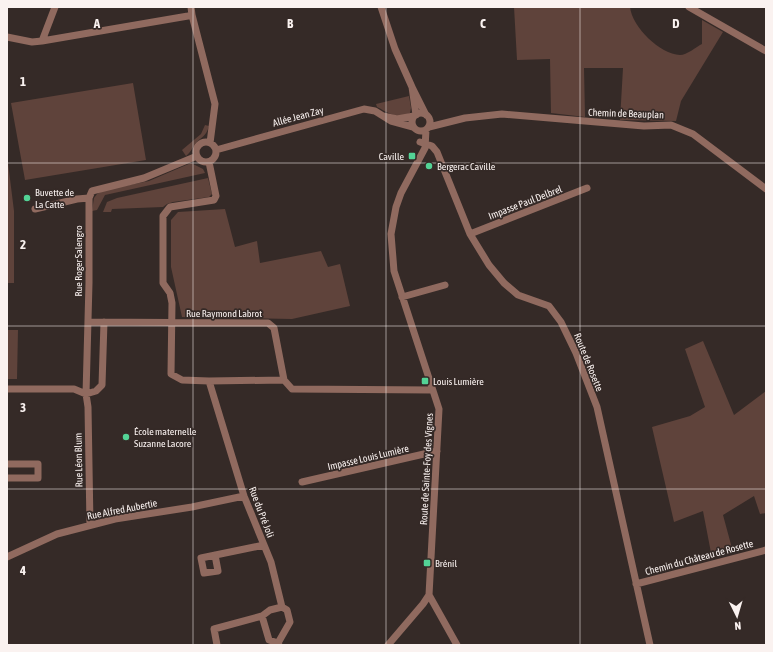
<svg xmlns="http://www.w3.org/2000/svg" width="773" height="652" font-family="'Asap Condensed',sans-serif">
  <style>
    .green { fill: #5f433b }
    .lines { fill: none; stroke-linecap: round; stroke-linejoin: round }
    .minor { stroke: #906a5f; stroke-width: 7 }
    .grid { fill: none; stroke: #faf2f0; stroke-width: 1; stroke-opacity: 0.55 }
    .poi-dot { fill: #53d396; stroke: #352a27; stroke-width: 1.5 }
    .labels { text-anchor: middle; stroke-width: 3.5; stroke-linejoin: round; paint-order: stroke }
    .street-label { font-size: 10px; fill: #faf2f0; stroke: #352a27 }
    .poi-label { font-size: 10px; fill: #faf2f0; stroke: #352a27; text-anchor: start }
    .grid-label { font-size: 13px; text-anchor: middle; font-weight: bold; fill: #faf2f0; stroke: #352a27; stroke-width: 3.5; stroke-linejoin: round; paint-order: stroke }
  </style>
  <rect width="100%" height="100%" fill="#352a27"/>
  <path class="green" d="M514,7H630C632,27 660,54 680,55C687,55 696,47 702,44V20L723,32L681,101L676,121L620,120L623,68H584L585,117L551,113L550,59L517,60Z
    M133,83L146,160L25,180L11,103Z
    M409,96L411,108L410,113C397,120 389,113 377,107L376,104Z
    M205,125L209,126C206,137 202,136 196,143C192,148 191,152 186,156L182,150L201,134Z
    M7,155L14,211V283H7Z
    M191,163L203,169L205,173L105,195L97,210L92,211L94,198L97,194L104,190L149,181Z
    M208,178L212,194L209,197L173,202L167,204L163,207L112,209L111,212H103L107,202L117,198Z
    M225,209L235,247L257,241L260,263L321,251L328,267L340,264L350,306L292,319L182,317L171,267V220L178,212Z
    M7,330H18L17,379H7Z
    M703,341L734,415L766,391V513L760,514L754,496L723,515L733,552L712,558L703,511L674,522L652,427L690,416L705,407L685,349Z"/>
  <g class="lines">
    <path class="minor" d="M381,7L395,49L412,87
      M689,7L766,51
      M192,15L215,104L210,143
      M7,37L32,42L42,41L188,16L192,15L191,7
      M42,41L55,7
      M412 122a9 9 0 1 1 18 0a9 9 0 1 1-18 0Z
      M416,115L412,87L426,115
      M413,127L391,121L383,116L397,119L414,116
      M429,127L465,118L502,114L644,126L671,125L693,134L766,189
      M426,130L425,148L401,193L396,207L391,234L394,271L439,409L429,595L457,645
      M196 152a10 10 0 1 1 20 0a10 10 0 1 1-20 0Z
      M420,142L432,146L437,152L470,234L489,265L504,283L518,295L549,306L561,322L576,353L597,407L650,645
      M216,150L364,109L375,111L383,116
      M209,162L216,196L214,200L170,207L163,216V283L170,293L172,303L171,374L182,380L209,381L284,380
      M35,209L77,199L89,198
      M470,234L587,188
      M402,297L445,285
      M88,322L268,323L274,328L284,380L292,389L432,390
      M209,381L244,496L271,562L282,607L287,610L290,622L278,643L279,645
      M7,389H74L86,394
      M86,394L96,391L102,385L104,322
      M7,464H38V478H7
      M302,482L437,451
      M90,525L88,407L86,394L89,283V198L92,191L144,178L197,156
      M215,555L218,571L204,573L201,558L264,545
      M7,557L57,534L115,519L192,507L244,496
      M636,584L766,550
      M262,616L269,640L278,643
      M217,645L214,629L262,616L270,610L282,607
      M388,645L423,604L429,595"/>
  </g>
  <path class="grid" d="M193,7V645M386,7V645M580,7V645M7,163H766M7,326H766M7,489H766"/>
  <g class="poi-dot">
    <rect x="408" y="152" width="8" height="8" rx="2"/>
    <circle cx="429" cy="166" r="4"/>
    <circle cx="27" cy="198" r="4"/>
    <rect x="421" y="377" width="8" height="8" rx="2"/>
    <circle cx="126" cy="437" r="4"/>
    <rect x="423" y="559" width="8" height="8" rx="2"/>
  </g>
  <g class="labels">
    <g class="street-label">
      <text transform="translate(626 113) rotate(2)" y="4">Chemin de Beauplan</text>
      <text transform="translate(298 116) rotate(-15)" y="4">Allée Jean Zay</text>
      <text transform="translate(525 202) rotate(-21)" y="4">Impasse Paul Delbrel</text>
      <text transform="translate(78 261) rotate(-90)" y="4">Rue Roger Salengro</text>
      <text x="224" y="317">Rue Raymond Labrot</text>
      <text transform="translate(589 362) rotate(68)" y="4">Route de Rosette</text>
      <text transform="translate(368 457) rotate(-13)" y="4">Impasse Louis Lumière</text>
      <text transform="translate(78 460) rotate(-91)" y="4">Rue Léon Blum</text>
      <text transform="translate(426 469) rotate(-87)" y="4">Route de Sainte-Foy des Vignes</text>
      <text transform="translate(122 509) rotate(-11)" y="4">Rue Alfred Aubertie</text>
      <text transform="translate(262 512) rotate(69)" y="4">Rue du Pré Joli</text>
      <text transform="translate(699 557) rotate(-15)" y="4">Chemin du Château de Rosette</text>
    </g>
    <g class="poi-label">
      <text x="404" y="160" text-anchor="end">Caville</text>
      <text x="437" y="170">Bergerac Caville</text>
      <text x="35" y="196">Buvette de<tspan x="35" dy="12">La Catte</tspan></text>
      <text x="433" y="385">Louis Lumière</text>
      <text x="134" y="435">École maternelle<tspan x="134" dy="12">Suzanne Lacore</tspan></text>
      <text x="435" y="567">Brénil</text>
    </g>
  </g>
  <g class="grid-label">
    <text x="97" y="28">A</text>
    <text x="290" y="28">B</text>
    <text x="483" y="28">C</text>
    <text x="676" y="28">D</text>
    <text x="23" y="86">1</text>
    <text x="23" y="249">2</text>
    <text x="23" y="412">3</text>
    <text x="23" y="575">4</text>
  </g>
  <rect width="773" height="652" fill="none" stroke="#faf2f0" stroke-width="16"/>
  <g transform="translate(737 616) rotate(175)" stroke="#352a27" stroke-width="3" paint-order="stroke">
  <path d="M0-3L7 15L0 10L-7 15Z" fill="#faf2f0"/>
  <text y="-6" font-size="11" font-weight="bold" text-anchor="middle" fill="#faf2f0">N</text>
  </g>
</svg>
